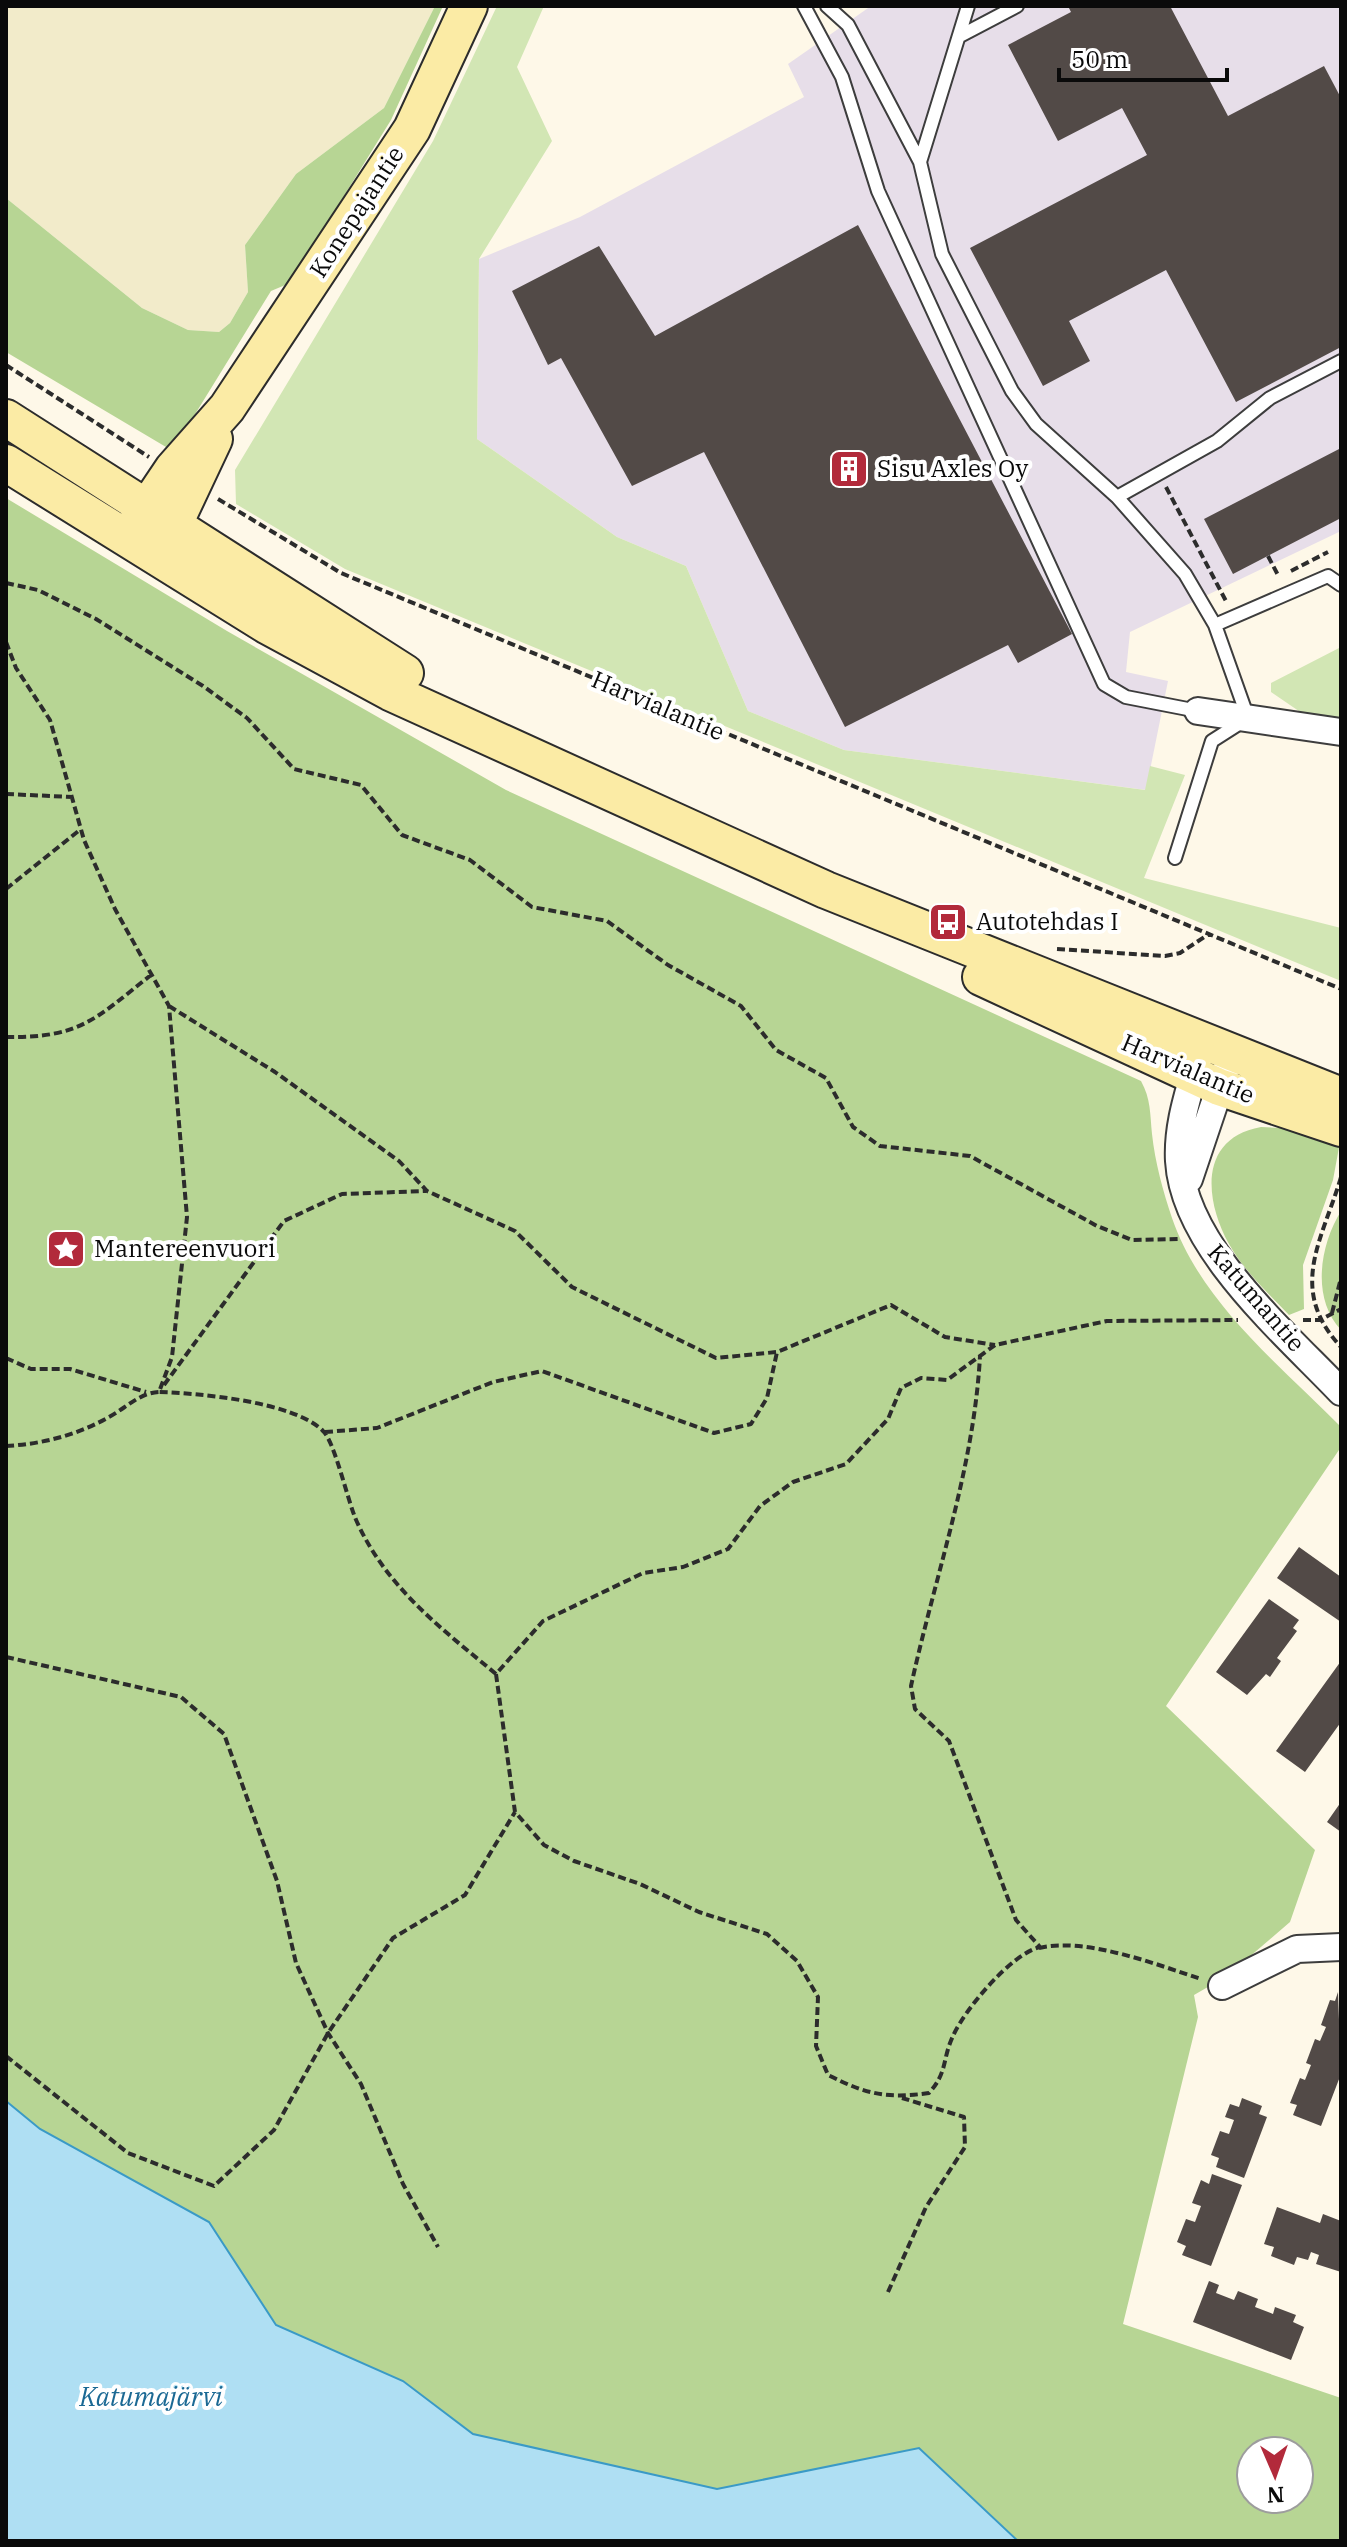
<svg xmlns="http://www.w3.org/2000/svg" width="1347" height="2547" font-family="'IBM Plex Serif',serif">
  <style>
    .industrial { fill: #e7dee9 }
    .farmland { fill: #f2ebca }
    .green { fill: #d2e6b4 }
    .forest { fill: #b7d594; fill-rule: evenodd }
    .water { fill: #afdff3; stroke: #3a9ac6; stroke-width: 2 }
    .building { fill: #524a47 }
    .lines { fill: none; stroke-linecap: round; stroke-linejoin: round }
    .lane-casing { stroke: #3d3d3d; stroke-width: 16 }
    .street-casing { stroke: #3d3d3d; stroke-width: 30 }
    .secondary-casing { stroke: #2c2c2c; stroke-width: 40 }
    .path { stroke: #2c2c2c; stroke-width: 4; stroke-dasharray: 8 4; stroke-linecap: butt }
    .lane { stroke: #fff; stroke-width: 12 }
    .street { stroke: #fff; stroke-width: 26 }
    .secondary { stroke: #fbeba5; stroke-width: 36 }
    .labels { text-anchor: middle; stroke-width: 8; stroke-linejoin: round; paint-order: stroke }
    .street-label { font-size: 24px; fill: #0a0a0a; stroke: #fff }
    .poi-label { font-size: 24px; fill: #0a0a0a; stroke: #fff; text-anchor: start }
    .water-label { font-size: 26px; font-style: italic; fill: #1b6994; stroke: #fff }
  </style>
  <rect width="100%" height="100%" fill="#fef8e8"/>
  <path class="industrial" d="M871,6H1341V531L1130,632L1126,672L1168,681L1146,790L844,750L748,711L686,566L617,537L477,439L479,259L580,217L804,97L788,64Z"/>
  <path class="farmland" d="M6,6H435L384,108L296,174L245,245L248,292L230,323L219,332L188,330L142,308L6,198Z"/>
  <path class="green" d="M497,6H544L517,67L552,141L479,259L477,439L617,537L686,566L748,711L844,750L1145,790L1150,766L1185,775L1144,878L1341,928V981L345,569L236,504L235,470L433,141Z
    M1341,647V721L1309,718L1271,692V683Z"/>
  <path class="forest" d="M435,6H443L391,120L290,283L271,291L181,437L166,447L6,352V198L142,308L188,330L219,332L230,323L248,292L245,245L296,174L384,108Z
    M6,498L227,631L506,790L1141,1081C1151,1099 1150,1114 1152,1134C1155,1162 1163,1191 1172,1218C1201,1303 1280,1365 1341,1427V1447L1166,1706L1315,1850L1290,1922L1227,1976L1194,1995L1198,2017L1123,2324L1341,2398V2541H1018L919,2448L717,2489L473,2434L403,2381L276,2325L209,2222L40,2129L6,2101ZM1251,2451H1299V2499H1251Z
    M1261,1127L1298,1129L1340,1142L1333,1180L1303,1265L1304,1309L1289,1315C1268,1293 1244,1271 1229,1244C1204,1199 1199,1138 1261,1127Z
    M1341,1211V1330C1311,1298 1320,1245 1341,1211Z"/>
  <path class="water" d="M6,2101L40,2129L209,2222L276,2325L403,2381L473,2434L717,2489L919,2448L1018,2541H6Z"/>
  <path class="building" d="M1068,6H1170L1228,116L1324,66L1341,98V347L1236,402L1166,270L1069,321L1090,361L1043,386L970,248L1147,155L1122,108L1058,141L1008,45L1071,12Z
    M858,225L1072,634L1018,663L1008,645L845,727L704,452L632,486L561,358L548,365L512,291L599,246L655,336Z
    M1341,448V518L1233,574L1204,519Z
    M1299,1547L1341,1577V1622L1277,1578Z
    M1269,1599L1299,1620L1293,1628L1297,1631L1277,1658L1281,1661L1270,1677L1266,1674L1247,1695L1216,1672Z
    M1341,1661V1722L1305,1772L1276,1751Z
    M1341,1802V1832L1327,1822Z
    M1338,1992L1341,2074L1321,2126L1293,2115L1297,2105L1290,2103L1300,2078L1305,2080L1311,2065L1306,2063L1315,2039L1320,2041L1326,2027L1321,2025L1330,2000L1335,2001Z
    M1242,2098L1262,2106L1259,2114L1267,2117L1244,2178L1216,2167L1219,2158L1211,2155L1220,2131L1229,2134L1234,2120L1225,2117L1230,2104L1239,2107Z
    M1212,2174L1242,2185L1211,2266L1182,2255L1186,2246L1177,2242L1186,2219L1195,2222L1201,2206L1192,2203L1201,2180L1209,2184Z
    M1277,2207L1320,2223L1323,2214L1341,2221V2272L1316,2264L1319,2255L1311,2252L1308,2260L1297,2257L1294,2265L1271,2256L1274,2247L1264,2244Z
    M1209,2281L1219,2285L1216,2293L1234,2300L1238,2291L1258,2299L1255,2307L1273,2314L1275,2307L1296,2315L1293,2322L1304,2327L1291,2360L1193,2322Z"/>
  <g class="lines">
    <g class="lane-casing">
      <path id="lane" d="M804,6L842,77L878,191L1104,684L1126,697L1198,711
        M827,6L848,25L920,162
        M968,6L920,162L942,254L1012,391L1036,424L1117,497L1185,574L1215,625
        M960,36L1017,6
        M1117,497L1217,441L1270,398L1341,361
        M1175,858L1212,741L1248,718L1215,625L1328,576L1341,585"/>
    </g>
    <g class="street-casing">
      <path id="street" d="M1198,711L1341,732
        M1198,1059C1189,1092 1177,1125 1179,1161C1184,1247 1284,1332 1341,1392
        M1189,1179L1225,1072
        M1222,1986L1297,1949L1341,1947"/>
    </g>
    <g class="secondary-casing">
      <path id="secondary" d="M6,418L405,673
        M6,463L268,626L390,692L826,890L1341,1096
        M136,524L173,469L227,408L412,129L469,6
        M161,543L174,524L214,439
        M981,977L1219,1087L1341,1128"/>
    </g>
    <path class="path" d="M6,365L149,457
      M1166,487L1227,603
      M218,499L341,573L1341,989
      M1268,556L1279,577
      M1291,571L1328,552
      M6,583L38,590L96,619L203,686L247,718L294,769L361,785L402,835L470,860L532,907L607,921L668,965L741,1006L776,1050L826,1078L853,1127L880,1146L970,1156L1097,1226L1132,1240L1180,1239
      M6,642L16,668L50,720L84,840L115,909L169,1006L187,1217L172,1357L159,1392C199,1393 295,1402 323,1431C335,1442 348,1503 357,1522C387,1588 442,1629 496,1674L543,1621L643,1573L683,1567L728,1549L760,1506L793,1482L846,1464L888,1419L901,1388L921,1378L947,1380L995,1345L1107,1321L1238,1320
      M6,794L73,797
      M6,889L81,829
      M1057,949L1165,956L1180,953L1209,934
      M169,1006L275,1072L399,1161L427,1191L515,1231L572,1287L716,1358L777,1352L891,1305L945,1337L995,1345
      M6,1037C81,1038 95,1019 151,975
      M1341,1177C1322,1241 1287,1289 1341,1347
      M1332,1313L1341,1278
      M1303,1320H1320L1341,1309
      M6,1358L31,1369H70L146,1392
      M164,1385L284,1221L342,1194L426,1191
      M325,1432L377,1428L493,1382L542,1371L714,1433L751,1424L767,1398L777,1352
      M6,1446C43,1444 77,1435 109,1417C126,1408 139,1393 159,1392
      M6,1657L181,1697L224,1734L277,1881L296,1963L328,2033L361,2084L403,2184L438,2247
      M496,1674L515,1812L544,1845L574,1861L640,1884L699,1912L767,1934L797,1961L818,1997L816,2046L828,2075C866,2094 886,2099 929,2093C948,2072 942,2059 953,2036C965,2009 1011,1954 1040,1947L1016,1920L949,1741L915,1709L911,1686C935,1576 974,1468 980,1356
      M1039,1948C1086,1937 1155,1964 1201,1979
      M6,2056L128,2153L214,2186L274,2130L328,2033L393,1938L465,1895L515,1812
      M888,2292L926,2207L965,2147L964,2117L902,2098"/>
    <use href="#lane" class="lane"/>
    <use href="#street" class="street"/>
    <use href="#secondary" class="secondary"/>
  </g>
  <defs>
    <g id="building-square" transform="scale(2)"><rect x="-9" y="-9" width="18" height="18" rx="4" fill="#b22a3b" stroke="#fff"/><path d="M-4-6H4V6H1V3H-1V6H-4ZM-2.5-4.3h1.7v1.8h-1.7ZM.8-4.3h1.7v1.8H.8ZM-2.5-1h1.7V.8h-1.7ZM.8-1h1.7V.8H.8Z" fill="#fff"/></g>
    <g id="bus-square" transform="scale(2)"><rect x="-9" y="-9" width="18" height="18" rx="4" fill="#b22a3b" stroke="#fff"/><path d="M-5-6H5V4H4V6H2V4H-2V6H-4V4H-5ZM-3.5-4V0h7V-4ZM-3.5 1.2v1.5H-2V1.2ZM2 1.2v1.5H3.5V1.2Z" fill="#fff"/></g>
    <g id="sight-square" transform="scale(2)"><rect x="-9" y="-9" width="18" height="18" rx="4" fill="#b22a3b" stroke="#fff"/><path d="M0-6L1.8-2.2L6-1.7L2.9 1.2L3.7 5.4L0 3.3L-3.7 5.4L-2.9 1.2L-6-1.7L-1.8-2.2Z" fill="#fff"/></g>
  </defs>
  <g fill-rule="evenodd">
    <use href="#building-square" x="849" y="469"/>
    <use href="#bus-square" x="948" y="922"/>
    <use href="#sight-square" x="66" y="1249"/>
  </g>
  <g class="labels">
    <g class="street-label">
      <text transform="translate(357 212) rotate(-57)" y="8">Konepajantie</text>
      <text transform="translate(658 706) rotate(23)" y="8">Harvialantie</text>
      <text transform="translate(1188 1069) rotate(23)" y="8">Harvialantie</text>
      <text transform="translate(1256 1298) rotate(49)" y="8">Katumantie</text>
    </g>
    <g class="poi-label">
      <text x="877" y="477">Sisu Axles Oy</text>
      <text x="976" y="930">Autotehdas I</text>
      <text x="94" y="1257">Mantereenvuori</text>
    </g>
    <g class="water-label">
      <text x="151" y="2406">Katumajärvi</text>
    </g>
  </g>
  <rect width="1347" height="2547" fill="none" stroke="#0a0a0a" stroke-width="16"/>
  <g transform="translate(1275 2475) rotate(178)"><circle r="38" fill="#ffffff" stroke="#9d9d9d" stroke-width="2"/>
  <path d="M0-6L14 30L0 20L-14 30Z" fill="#b22a3b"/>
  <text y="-12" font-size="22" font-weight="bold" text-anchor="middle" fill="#0a0a0a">N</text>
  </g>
  <path d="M1059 68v12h168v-12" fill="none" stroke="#0a0a0a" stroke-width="4"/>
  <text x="1071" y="68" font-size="24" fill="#0a0a0a" stroke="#ffffff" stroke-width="6" paint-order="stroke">50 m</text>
</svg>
